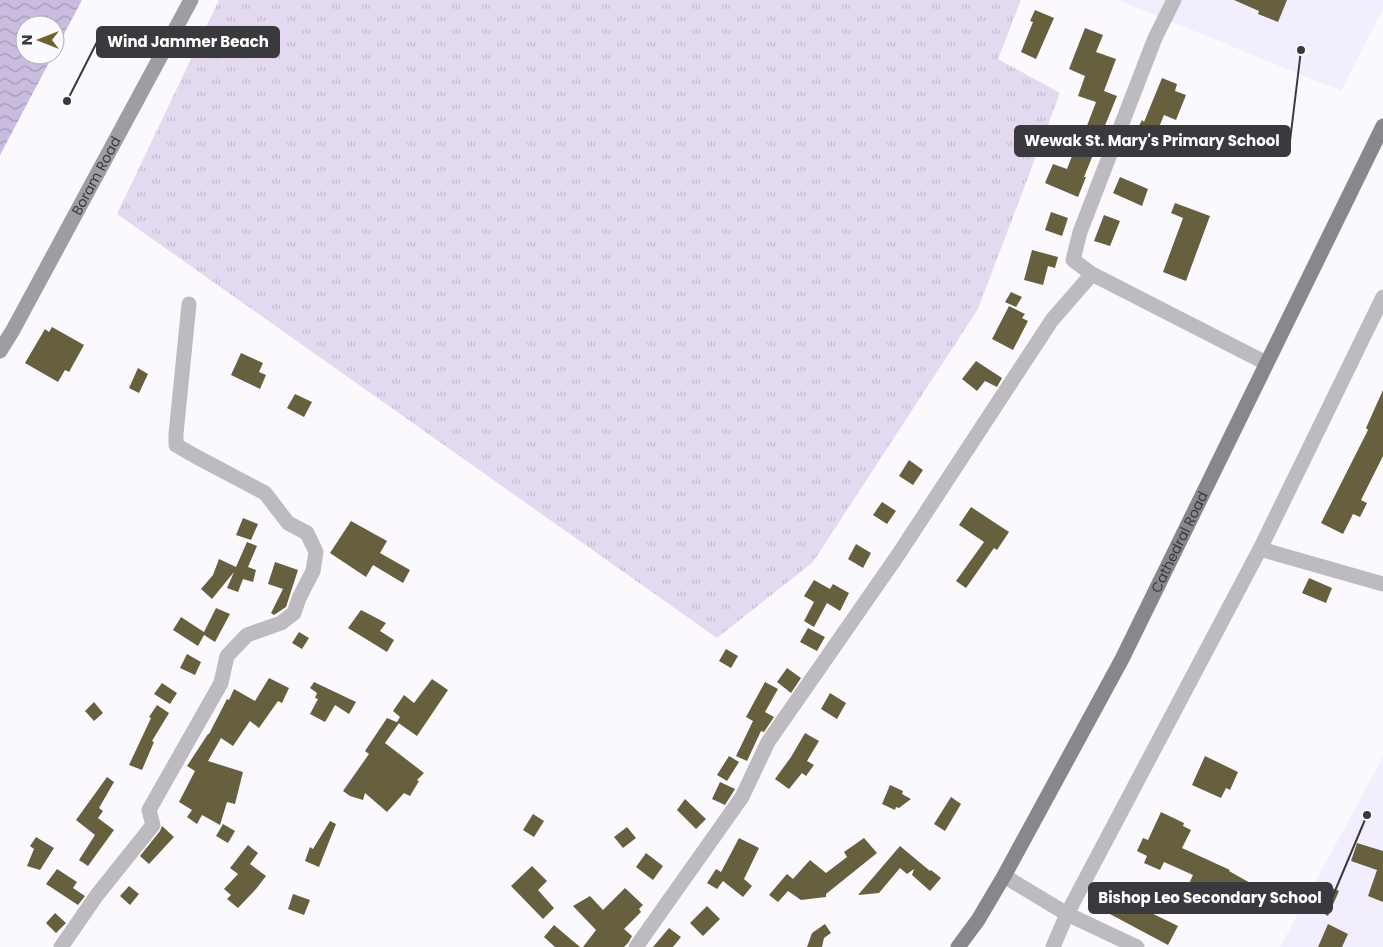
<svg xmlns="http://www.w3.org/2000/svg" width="1383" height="947" font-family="Poppins,sans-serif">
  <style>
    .built { fill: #f3eefd }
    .grass { fill: url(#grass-tufts) }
    .water { fill: url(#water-waves) }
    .building { fill: #66603f }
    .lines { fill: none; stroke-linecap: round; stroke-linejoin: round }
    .street { stroke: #bdbbc0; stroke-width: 15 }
    .secondary { stroke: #9f9ca3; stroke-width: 15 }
    .primary { stroke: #89868e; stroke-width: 15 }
    .labels { text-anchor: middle; stroke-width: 5; stroke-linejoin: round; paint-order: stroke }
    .street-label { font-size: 14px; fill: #3a393d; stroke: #fbf9fe }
    .leader { fill: none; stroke: #3a393d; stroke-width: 2 }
    .callout-dot { fill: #3a393d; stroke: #fbf9fe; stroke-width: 2 }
    .callout { fill: #3a393d; stroke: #3a393d; stroke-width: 2 }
    .callout-label { font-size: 15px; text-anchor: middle; font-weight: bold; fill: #fff }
  </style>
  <defs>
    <pattern id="grass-tufts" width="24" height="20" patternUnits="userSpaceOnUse" patternTransform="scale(1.25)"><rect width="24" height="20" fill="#e3daf2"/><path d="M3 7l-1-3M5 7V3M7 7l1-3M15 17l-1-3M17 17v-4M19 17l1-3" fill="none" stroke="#c4bcd0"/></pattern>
    <pattern id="water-waves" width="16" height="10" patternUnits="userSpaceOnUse" patternTransform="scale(1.25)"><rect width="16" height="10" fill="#c9bcde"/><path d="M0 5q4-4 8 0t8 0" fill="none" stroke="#a49ab5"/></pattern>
  </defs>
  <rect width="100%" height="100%" fill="#fbf9fe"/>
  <path class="built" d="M1118,0H1383V9L1341,91Z
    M1383,757V947H1280L1320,873Z"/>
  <path class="grass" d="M219,0H1021L998,59L1060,93L978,309L813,562L717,638L117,214Z"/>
  <path class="water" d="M0,0H82L55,51V25H25V55H53L0,155Z"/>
  <path class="building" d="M1234,0H1287L1278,22L1258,14L1259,11Z
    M1035,10L1054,18L1036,59L1021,52L1033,22L1030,21Z
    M1085,28L1103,35L1096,52L1116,59L1104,91L1117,96L1084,177H1086L1078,197L1045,183L1053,164L1067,169L1082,130L1085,131L1096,102L1078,96L1085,76L1069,69Z
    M1162,78L1177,84L1175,91L1186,95L1176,120L1164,115L1148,154L1133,147L1139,133L1136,132L1142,120L1144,122Z
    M1120,177L1148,189L1142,206L1113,193Z
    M1175,203L1210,216L1186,281L1163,272L1183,218L1171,213Z
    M1051,212L1068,218L1062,236L1045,230Z
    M1104,215L1120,221L1110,246L1094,241Z
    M1032,250L1058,257L1055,268L1048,266L1043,285L1024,280Z
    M1011,292L1022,297L1016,307L1005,302Z
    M1009,306L1025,314L1022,318L1028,321L1013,350L992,339Z
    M52,327L84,345L69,372L65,370L58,382L25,363L45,329L49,332Z
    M241,353L263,363L259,372L266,375L260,389L231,375Z
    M976,361L1002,378L997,387L985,381L977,391L962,379Z
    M138,368L148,374L139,393L129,388Z
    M1383,390V456L1361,500L1367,503L1360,517L1353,514L1343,534L1321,523L1368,430L1366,428Z
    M295,394L312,402L304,417L287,408Z
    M909,460L923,470L913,485L899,476Z
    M882,502L896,511L887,524L873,515Z
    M971,507L1009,532L997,550L994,548L966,588L956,581L984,542L959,525Z
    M243,518L258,524L251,540L236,535Z
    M351,521L387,541L380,553L410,570L403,583L373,565L366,577L330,553Z
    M247,542L257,546L248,567L256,570L253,582L243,579L238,592L227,588L234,572L212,599L201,589L213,575L219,559L236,567Z
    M856,544L871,553L863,568L848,559Z
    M275,562L298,570L286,607L274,615L271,613L283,589L268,584Z
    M1309,578L1332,588L1326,603L1302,593Z
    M814,580L830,589L833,584L849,593L840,611L827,603L814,627L804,621L814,602L804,596Z
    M216,608L230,614L215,642L204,635L198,646L173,630L181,617L204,632Z
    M361,610L386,623L380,631L394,640L387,652L348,628Z
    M808,628L825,637L817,651L800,642Z
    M299,632L309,638L302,649L292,643Z
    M726,649L738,656L731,668L719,661Z
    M187,654L201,662L195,675L180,668Z
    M787,668L801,678L791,693L777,682Z
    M269,678L289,688L282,703L278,701L259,728L250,721L233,746L221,738L208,761L243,772L235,804L227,802L220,825L202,815L197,824L187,817L192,810L179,802L195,771L187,766L208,734H209L227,699L229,700L234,689L255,701Z
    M432,679L448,690L417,736L397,722L400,717L393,711L404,695L414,703Z
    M314,682L356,702L349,714L335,705L325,722L310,714L318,699L315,698L317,693L310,688Z
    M765,682L778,689L765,712L774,717L764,732L761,731L747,761L736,756L753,721L746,717Z
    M162,683L177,693L170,704L154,694Z
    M830,693L846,703L837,719L821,709Z
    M94,702L103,713L94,721L85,711Z
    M157,705L169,713L152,741L154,742L142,770L129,765L151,718L149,717Z
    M387,718L399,723L385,743L424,773L417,780L419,781L410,796L404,793L387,812L365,793L363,800L350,796L343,791L369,754L365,751Z
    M805,733L819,741L807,761L814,765L806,776L802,773L789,789L775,779L791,757Z
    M729,756L739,762L727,781L717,775Z
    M1205,756L1238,772L1230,790L1226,788L1221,798L1192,785Z
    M107,777L114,782L99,808L103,811L98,818L114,830L88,866L79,860L95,835L76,820Z
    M720,782L735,789L725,805L712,799Z
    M890,785L903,791L902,794L911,799L899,808L896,807L895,810L882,804Z
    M951,797L961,804L945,831L934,824Z
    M685,799L706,819L696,829L677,810Z
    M1161,812L1184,823L1183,826L1191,830L1182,848L1230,870L1229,871L1261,889L1254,901L1224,883L1219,895L1210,891L1208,897L1187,888L1193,875L1164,862L1160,870L1144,863L1147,856L1137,851L1143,838L1148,840Z
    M533,814L544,821L534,837L523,830Z
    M330,821L336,824L319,867L305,861L310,847L313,849Z
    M223,824L235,831L228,843L216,836Z
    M162,826L174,837L149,864L140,856L160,831Z
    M627,827L636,838L623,848L614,837Z
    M36,837L54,848L40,870L27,866L34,849L30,846Z
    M739,838L759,848L744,879L752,886L743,897L723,881L717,889L707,883L716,869L721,872Z
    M864,838L877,853L826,894V897L801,900L788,891L778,902L769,895L787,874L793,879L810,860L826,873L847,857L844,852Z
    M1357,843L1383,851V902L1368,896L1377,870L1351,861Z
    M248,845L258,853L250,864L266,876L256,889L238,908L227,899L231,895L224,889L238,874L230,868Z
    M900,846L930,871L931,870L941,878L930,891L912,875L914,869L907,874L900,868L879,893L858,895Z
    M646,853L663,866L653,880L636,867Z
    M532,866L547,881L538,890L554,908L543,919L511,886Z
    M57,869L77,882L73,888L85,896L78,905L46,884Z
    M129,886L139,894L130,905L120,896Z
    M1328,886L1339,891L1328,916L1317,910Z
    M625,888L643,905L639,909L641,912L624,929L632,936L628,943L624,947H583L596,930L573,906L590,896L603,910Z
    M1119,893L1140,905L1139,907L1178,926L1168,945L1108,913Z
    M293,894L310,900L304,915L288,909Z
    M707,906L720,919L703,936L690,923Z
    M55,913L66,923L56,933L46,923Z
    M825,924L831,933L824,938L822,947H807L812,933Z
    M1328,924L1348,934L1342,947H1318Z
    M554,925L580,947H555L544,937Z
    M669,928L681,937L673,947H653Z"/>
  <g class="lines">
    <path class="street" d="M1092,274L1073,260L1080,232L1155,38L1174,0
      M1260,549L1383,584
      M1004,876L1067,914L1137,947
      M61,947L97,895L153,825L149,810L221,683L227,656L247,635L281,623L294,613L299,598L313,571L316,552L307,533L288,523L265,493L195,456L176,445V434L189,304
      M636,947L742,797L768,742L898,555L1052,320L1092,274L1266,363
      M1053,947L1067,914L1260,549L1383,297"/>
    <path class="secondary" id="s1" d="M0,351L13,330L191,0"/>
    <path class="primary" id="s2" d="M958,947L978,920L1004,876L1122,659L1383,126"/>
  </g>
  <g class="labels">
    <g class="street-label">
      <text dy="5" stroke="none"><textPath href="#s1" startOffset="200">Boram Road</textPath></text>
      <text dy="5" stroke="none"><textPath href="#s2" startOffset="462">Cathedral Road</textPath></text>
    </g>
  </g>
  <path class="leader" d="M67 101L97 42M1301 50L1290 141M1367 815L1332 898"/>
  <g class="callout-dot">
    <circle cx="67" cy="101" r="5"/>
    <circle cx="1301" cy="50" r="5"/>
    <circle cx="1367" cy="815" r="5"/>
  </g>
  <g class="callout">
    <rect x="97" y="27" width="182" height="30" rx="5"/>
    <rect x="1015" y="126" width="275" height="30" rx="5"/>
    <rect x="1089" y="883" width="243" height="30" rx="5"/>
  </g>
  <g class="callout-label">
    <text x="188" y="47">Wind Jammer Beach</text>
    <text x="1152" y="146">Wewak St. Mary's Primary School</text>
    <text x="1210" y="903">Bishop Leo Secondary School</text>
  </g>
  <g transform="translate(40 40) rotate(270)"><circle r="24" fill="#fbf9fe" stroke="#aeacb1"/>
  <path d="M0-4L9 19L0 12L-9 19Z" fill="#6c632f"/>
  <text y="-8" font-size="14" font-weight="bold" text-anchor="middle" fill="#3a393d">N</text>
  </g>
</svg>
